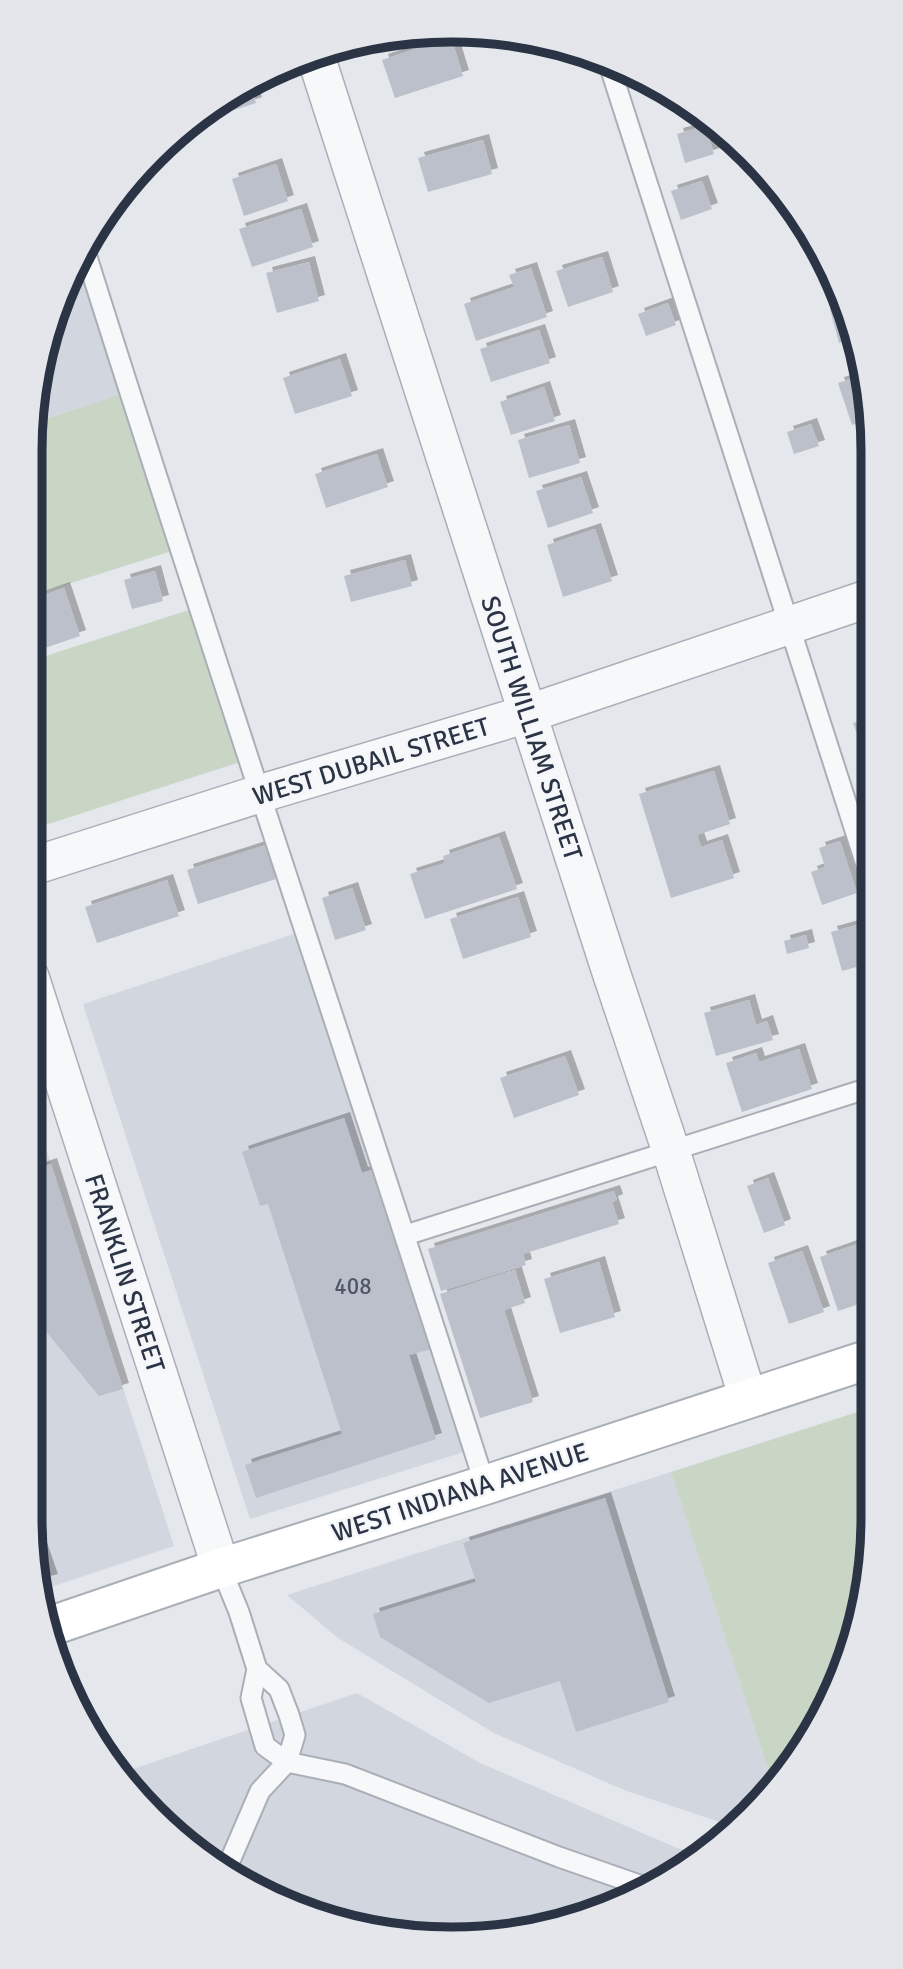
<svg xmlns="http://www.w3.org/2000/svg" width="903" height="1969" font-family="Signika,sans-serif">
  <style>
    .built { fill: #d2d6de }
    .green { fill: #c9d6c5 }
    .building { fill: #bbc0ca; filter: url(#shadow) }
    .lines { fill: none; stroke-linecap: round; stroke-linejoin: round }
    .lane-casing { stroke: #a9aeb7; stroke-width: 23 }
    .street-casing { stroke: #a9aeb7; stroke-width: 40 }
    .secondary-casing { stroke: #a9aeb7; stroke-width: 42 }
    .lane { stroke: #f7f8fa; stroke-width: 19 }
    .street { stroke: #f7f8fa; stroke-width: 37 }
    .secondary { stroke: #fff; stroke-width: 38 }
    .labels { text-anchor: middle; stroke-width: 5; stroke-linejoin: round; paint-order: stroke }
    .number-label { font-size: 23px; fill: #4f5766 }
    .street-label { font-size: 26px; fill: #2b3445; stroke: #f4f6f9 }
    .rim { fill: none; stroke: #2b3445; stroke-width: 9 }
  </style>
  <defs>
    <filter id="shadow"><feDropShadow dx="6" dy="-6" stdDeviation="0" flood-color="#0004"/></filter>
  </defs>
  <rect width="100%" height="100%" fill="#e4e7ec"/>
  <path class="built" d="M81,262L125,393L36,422L62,290Z
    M297,933L467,1451L250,1519L83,1004Z
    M30,1099L174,1546L42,1590L30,1517Z
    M671,1472L774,1787L768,1796L732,1826L624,1790L494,1733L338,1638L287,1595Z
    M357,1693L480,1763L677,1848L699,1853L662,1883L507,1936L370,1931L241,1883L134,1795L121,1773Z"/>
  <path class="green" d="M125,393L172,551L30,596V451L36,422Z
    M192,609L240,762L30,830V661Z
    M873,1407V1518L841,1679L774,1787L671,1472Z"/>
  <path class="building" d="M426,35L427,37L383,49L382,44Z
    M451,37L463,76L395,98L382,60Z
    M251,88L256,103L206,119V118Z
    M705,126L714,154L685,163L677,134Z
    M483,140L492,174L428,192L418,158Z
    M276,164L288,201L244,216L232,179Z
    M702,181L712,209L681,220L671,191Z
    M301,209L313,247L252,267L239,229Z
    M602,257L613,292L568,307L556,271Z
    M309,262L319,301L277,313L266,273Z
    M531,268L547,317L476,341L464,304L514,287L509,275Z
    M668,303L676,325L646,336L638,314Z
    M845,305L854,339L839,343L830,309Z
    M539,330L550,363L491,382L480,349Z
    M340,359L352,396L295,414L283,378Z
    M864,375L870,396V420L852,425L838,383Z
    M544,387L555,421L511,435L500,402Z
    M811,424L819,446L794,454L787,432Z
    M569,425L580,463L529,478L518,440Z
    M377,454L388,487L326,508L315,474Z
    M581,477L593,513L548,528L536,491Z
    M595,529L612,581L563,597L547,545Z
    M405,560L412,586L351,602L344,576Z
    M155,571L163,601L132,609L124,580Z
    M64,588L80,636L30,653V600Z
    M871,717V742L861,745L853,723Z
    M714,771L730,824L697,835L701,847L722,840L734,878L671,898L639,794Z
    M499,837L517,889L425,919L410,874L445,863L443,856Z
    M840,841L857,893L822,905L811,872L825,867L819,848Z
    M266,845L276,879L198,904L187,870Z
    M167,880L179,916L97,943L85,907Z
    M352,888L366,930L335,940L322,898Z
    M518,897L531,937L463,959L450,919Z
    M871,921V963L842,971L831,932Z
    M806,935L809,948L787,954L784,941Z
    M749,1000L756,1025L767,1021L773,1040L716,1056L704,1013Z
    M799,1049L812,1089L742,1112L726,1063L756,1053L759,1062Z
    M565,1056L579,1095L514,1118L500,1078Z
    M344,1118L362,1173L374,1169L432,1349L409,1355L436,1439L256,1498L245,1465L342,1434L268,1204L260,1206L242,1152Z
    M51,1164L123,1389L99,1396L30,1312V1171Z
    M768,1178L785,1225L764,1233L747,1186Z
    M614,1191L617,1200L612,1202L619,1224L523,1254L526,1265L441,1291L428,1249Z
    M863,1242L872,1270V1289L861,1292L865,1302L838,1311L820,1257Z
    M802,1251L824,1312L789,1324L768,1263Z
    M599,1262L615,1317L560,1333L544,1279Z
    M515,1270L525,1303L504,1310L533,1402L480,1418L440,1294Z
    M605,1498L669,1702L576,1732L560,1681L489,1703L380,1637L373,1614L476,1582L463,1543Z
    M30,1517L52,1580L41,1583L30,1518Z"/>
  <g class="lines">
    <g class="lane-casing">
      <path id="lane" d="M608,61L871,880
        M86,254C215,665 354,1074 485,1485
        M406,1235L872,1087
        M221,1568L239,1612L257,1669L251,1698L265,1746L287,1762L295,1735L289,1715L279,1689L257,1669
        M226,1870L260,1791L287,1762L345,1774L559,1857L648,1888"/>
    </g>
    <g class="street-casing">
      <path id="street" d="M316,57L610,969L671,1151L748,1398
        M30,867L259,794L527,714L870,598
        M30,977L221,1568"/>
    </g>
    <g class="secondary-casing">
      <path id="secondary" d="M48,1627L221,1568L485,1485L873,1358"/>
    </g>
    <use href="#lane" class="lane"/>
    <use href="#street" class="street"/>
    <use href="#secondary" class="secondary"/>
  </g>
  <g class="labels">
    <g class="number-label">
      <text x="353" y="1294">408</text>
    </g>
    <g class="street-label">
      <text transform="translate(532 728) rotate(72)" y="9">SOUTH WILLIAM STREET</text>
      <text transform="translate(371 761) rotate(-17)" y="9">WEST DUBAIL STREET</text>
      <text transform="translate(125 1273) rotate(72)" y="9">FRANKLIN STREET</text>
      <text transform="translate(460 1492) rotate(-18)" y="9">WEST INDIANA AVENUE</text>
    </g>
  </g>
  <path d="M0 0H903V1969H0ZM451 42H452A409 409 0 0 1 861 451V1518A409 409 0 0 1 452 1927H451A409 409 0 0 1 42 1518V451A409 409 0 0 1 451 42Z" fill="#e4e6eb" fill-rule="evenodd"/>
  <path class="rim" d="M451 42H452A409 409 0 0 1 861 451V1518A409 409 0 0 1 452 1927H451A409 409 0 0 1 42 1518V451A409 409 0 0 1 451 42Z"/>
</svg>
